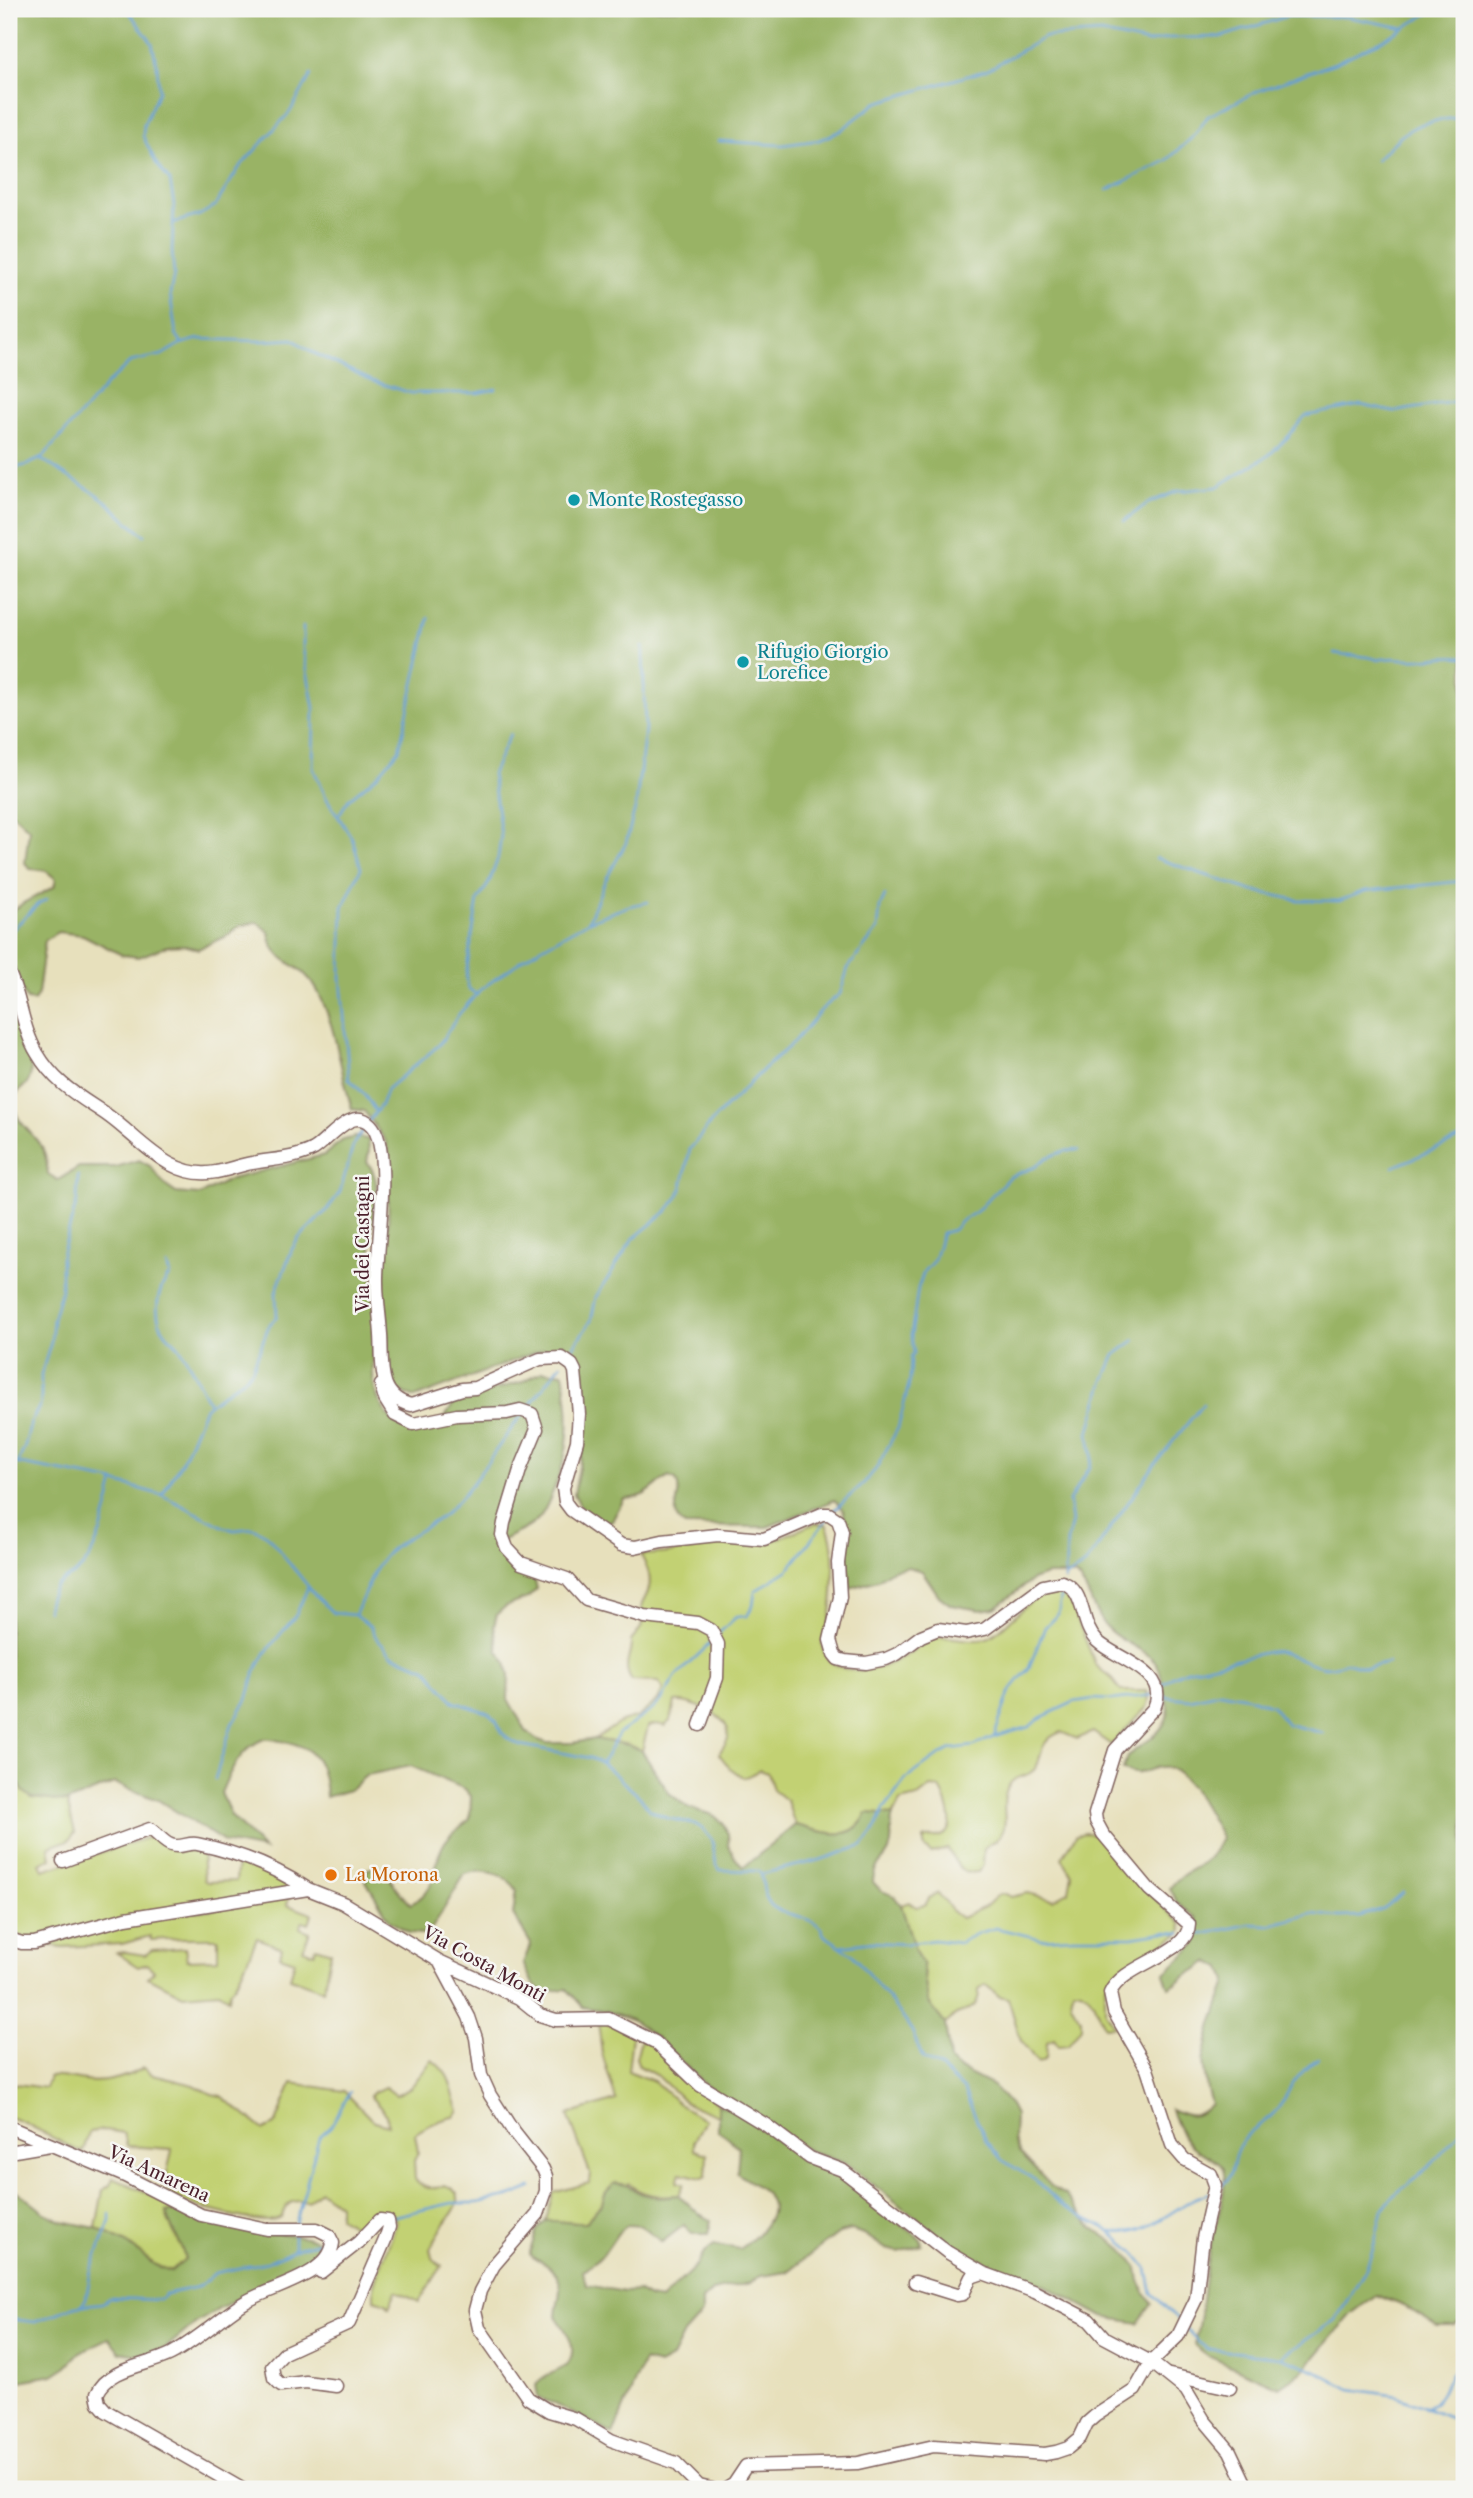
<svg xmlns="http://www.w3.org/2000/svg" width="1473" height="2498" font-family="'Libre Caslon Text',serif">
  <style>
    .green { fill: #c2d173; stroke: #86784f; stroke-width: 2 }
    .forest { fill: #99b365; stroke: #726948; stroke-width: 2 }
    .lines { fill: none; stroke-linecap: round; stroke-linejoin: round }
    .stream { stroke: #659ed3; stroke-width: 2.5 }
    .minor-casing { stroke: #81635e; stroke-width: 15 }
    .minor { stroke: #fff; stroke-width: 12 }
    .culture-dot { fill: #0f9aa8; stroke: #f6f6f2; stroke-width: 2.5 }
    .food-dot { fill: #e8710a; stroke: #f6f6f2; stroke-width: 2.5 }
    .labels { text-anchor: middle; stroke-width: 5; stroke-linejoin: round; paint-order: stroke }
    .culture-label { font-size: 18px; fill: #0d838f; stroke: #f6f6f2; text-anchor: start }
    .street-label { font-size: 18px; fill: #4a1f2b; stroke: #f6f6f2 }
    .food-label { font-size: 18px; fill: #c56008; stroke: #f6f6f2; text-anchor: start }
  </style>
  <rect width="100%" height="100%" fill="#f6f6f2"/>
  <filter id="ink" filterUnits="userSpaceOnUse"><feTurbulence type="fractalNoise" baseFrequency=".0143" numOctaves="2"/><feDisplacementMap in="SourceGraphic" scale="14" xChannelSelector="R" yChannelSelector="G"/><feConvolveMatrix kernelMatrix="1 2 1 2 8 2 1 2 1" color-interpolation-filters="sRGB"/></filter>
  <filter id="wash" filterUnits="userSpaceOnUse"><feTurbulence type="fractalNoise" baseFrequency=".00686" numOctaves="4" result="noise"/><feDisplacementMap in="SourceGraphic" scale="28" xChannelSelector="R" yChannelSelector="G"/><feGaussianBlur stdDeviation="1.57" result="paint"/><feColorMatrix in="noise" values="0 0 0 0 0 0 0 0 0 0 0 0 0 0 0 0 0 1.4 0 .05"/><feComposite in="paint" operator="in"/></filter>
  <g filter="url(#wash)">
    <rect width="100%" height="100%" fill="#e7e0bc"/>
    <path class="green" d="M816,1523L826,1524C837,1544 834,1596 830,1619C828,1628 822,1636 822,1644C822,1650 825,1654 828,1659C833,1665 839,1667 846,1669C870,1674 891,1665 911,1652C918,1647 925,1640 934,1638C951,1634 970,1644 987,1638C1007,1631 1035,1586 1056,1590C1063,1591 1068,1599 1071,1604L1096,1666L1110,1677L1121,1691H1147L1149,1700L1147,1707L1111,1745L1093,1732L1077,1739L1061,1732C1033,1742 1046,1764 1030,1773C1018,1780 1012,1775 1006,1792C1000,1807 1011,1826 998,1838C994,1842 988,1845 984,1848L983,1865L978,1872C958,1875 957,1863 948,1849L931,1853L924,1847V1839C929,1837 936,1838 941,1836C959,1830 946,1799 940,1788L931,1787L918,1797L900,1801L893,1815L867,1813C852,1846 823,1831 795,1825L787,1801L773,1790L768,1773L760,1770L744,1778L730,1768L719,1754C721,1749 727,1743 728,1738C733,1716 690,1700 675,1702L671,1720L665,1726L657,1724L648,1726L642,1751L629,1745L595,1739L621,1722L638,1717L658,1700L663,1689L658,1682L632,1681C621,1666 632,1656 631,1641C650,1620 638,1624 642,1604C644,1599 648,1594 649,1588C652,1575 646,1566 641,1555L669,1553L709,1544L747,1545L767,1543Z
      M19,1782L32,1798L67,1802L75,1833L69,1840L49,1847L51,1858L40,1864L43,1870L153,1836L202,1851L204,1880L207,1882L236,1881L238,1859L277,1874L295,1888L29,1940L9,1931V1791Z
      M1084,1833L1096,1834L1135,1879L1181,1923L1182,1930L1178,1935L1121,1969L1105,1985V2012L1114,2026L1105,2027C1095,2013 1095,1989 1074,1989C1066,2001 1073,2008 1081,2019V2027L1068,2045L1059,2046L1054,2039L1047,2042L1046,2059L1038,2063L1021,2041L1008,1998L999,1996L986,1985L979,1990C979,2006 972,2008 959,2014C953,2016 950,2021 945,2024L928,2002L922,1963L916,1953L901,1905L909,1902L916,1907L925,1905L930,1897L938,1893L954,1913L961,1918L985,1907L998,1895L1006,1894L1011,1897L1028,1893L1053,1900L1069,1891L1072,1874L1062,1858L1076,1835Z
      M289,1897L287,1905L312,1914L309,1923L303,1921L300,1928L310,1932L303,1949L314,1953L316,1947L331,1952L323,1990L290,1978L295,1961L280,1956L282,1948L257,1938C251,1950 239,1984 230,1990L229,1998L219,1992L183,1995L148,1977L154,1971L147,1964L138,1967L117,1953L125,1952L145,1955L152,1950L185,1948L187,1960L218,1959V1938H183L151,1940L150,1936L122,1944L63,1947L46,1945L122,1923Z
      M598,2022H611L632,2036L628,2071L654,2081L679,2104L705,2120L694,2141V2150L707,2154L706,2177L702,2178L680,2173L677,2182L684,2184L679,2195C659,2196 645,2197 629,2184L606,2192L602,2203L585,2223C571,2224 560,2220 546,2221L553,2193L589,2183L590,2173L568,2115L616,2100L602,2053Z
      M641,2039C672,2054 691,2084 718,2104L720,2117L686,2103L659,2077L639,2066L636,2058Z
      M432,2060C456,2079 448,2087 459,2110L454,2117C446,2117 420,2129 415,2134L418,2152L414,2161L415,2179C424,2189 432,2191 445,2185C469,2195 455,2210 444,2225C439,2232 435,2241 430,2249L432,2258L442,2266L419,2302L396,2291L389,2307L386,2303L374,2299V2284L397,2222L392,2214C374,2210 367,2221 356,2233L352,2225L339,2217V2205L320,2191L307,2202C293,2199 285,2202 282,2217C277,2219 272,2221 267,2221C249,2220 178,2206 169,2191C162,2179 171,2162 172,2149L127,2146L124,2133L105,2130L89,2132L83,2152L78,2151L25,2123L9,2117V2083L45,2088L49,2077C60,2076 67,2078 78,2080C102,2085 122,2079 144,2068L153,2075L194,2085L212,2094L221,2096L264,2130L275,2125L292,2083L344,2091L372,2120L388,2125L387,2115L370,2096L374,2092L385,2087L396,2095L411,2087Z
      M113,2178L162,2199L176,2211L166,2212C170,2229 181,2241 185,2259L172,2271L155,2265L128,2244L96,2228L103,2190L110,2185Z"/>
    <path class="forest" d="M9,9H1464V2320L1453,2326H1437L1404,2306L1376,2295L1351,2314L1302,2372L1280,2387L1210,2357L1194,2345C1203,2311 1203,2277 1211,2243C1215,2222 1229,2190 1223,2169C1220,2160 1204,2155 1197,2150C1184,2141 1175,2124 1171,2109C1190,2118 1196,2119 1211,2104L1207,2090L1203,2061L1212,2024L1227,1982L1222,1968L1208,1962L1169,1987L1164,1974L1197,1943V1919L1177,1902L1170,1888C1187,1864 1208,1872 1221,1837C1210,1818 1189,1772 1166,1767C1157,1765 1148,1772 1139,1773C1134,1774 1128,1771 1123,1770L1127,1756C1141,1745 1165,1733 1168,1713C1169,1705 1164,1694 1163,1686C1162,1678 1160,1667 1154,1661C1141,1646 1118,1642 1105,1626C1091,1609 1091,1591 1075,1575H1046L1032,1580L995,1608L980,1610L951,1605L939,1596L922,1571L908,1567L892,1570L878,1580L850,1588L844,1512L835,1500L767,1527L685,1526C665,1515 685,1496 676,1480L669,1477C648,1488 651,1497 624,1499L613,1519L607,1524L581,1507L574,1494L583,1446V1380L572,1360L556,1349H544L415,1398L394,1389L388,1374L387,1321L382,1283L388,1241L389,1154L385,1140L364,1111L352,1109C339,1068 337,1026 316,988C300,960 274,966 269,932L257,922L240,926L227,936L198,949L183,945L167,946L139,957L122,955L83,935L58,932L45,940L38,994L34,1001L27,1000L9,964V914L23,903L54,887L56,879L45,870L30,869L25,863L29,829L9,810Z
      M9,1008C17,1022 37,1064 29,1080C23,1091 11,1092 14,1107C18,1126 37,1135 44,1152C47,1159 47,1167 48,1174L58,1180L79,1167H116L139,1160L150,1166L166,1186L176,1193L200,1195L231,1179L324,1155L343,1140L355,1137L368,1139L369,1151L367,1162C386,1185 371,1213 371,1240C371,1267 374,1294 375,1321C376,1356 364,1384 387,1414C402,1434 418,1430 440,1425L454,1403L464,1398L522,1382L543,1371L563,1373C572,1415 571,1449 554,1489C550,1498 546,1510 539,1518C528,1531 512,1533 499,1543C506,1561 517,1568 534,1577L537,1589L528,1598L506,1606L497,1614L494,1626L498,1651L506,1662L509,1675L508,1699L526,1731L536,1739L547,1743H572L595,1739L629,1745L642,1751L669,1793L689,1808L713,1815L723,1823L728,1834L729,1846L735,1858L744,1867L795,1825C823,1831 852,1846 867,1813L893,1815C888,1829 894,1836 890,1848C886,1863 874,1861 873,1882L881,1891L893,1895L901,1905L916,1953L922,1963L928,2002L945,2024L950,2061L959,2069L993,2086L1010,2105L1015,2115L1014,2140L1019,2152L1054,2189L1065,2195L1093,2228L1123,2249L1137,2268L1139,2281L1152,2304L1138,2323L1103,2317L1050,2288L963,2253L845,2163L811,2152L704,2084L658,2039L631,2019L607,2011L583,2007L567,1989L543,1992L533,1984L523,1963L531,1944L513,1914L517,1890C505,1873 485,1868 465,1874L432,1928L423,1934L410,1933L390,1921L366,1881L367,1869L379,1867C392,1878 398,1894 411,1904C443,1886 430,1864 445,1842C451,1833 462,1826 470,1819L471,1796L465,1789L411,1766L367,1775L349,1790L326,1797C324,1764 316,1745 280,1741C276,1740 269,1738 264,1739C241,1747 229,1773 221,1793L231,1816L264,1850L224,1842L158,1800L114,1783L67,1802L32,1798L23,1791L19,1783L9,1791Z
      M718,2104L736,2112L819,2168L843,2177L866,2198L921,2239L922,2245L898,2252L886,2249L864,2234L851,2230L839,2233L787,2272L761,2276L750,2283L712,2291L702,2300V2314L684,2334L672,2358L659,2365L644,2361L613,2434L553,2403L538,2398L536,2385C544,2376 550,2375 559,2370C584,2356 568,2333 556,2316C557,2299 567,2283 552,2269C546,2263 537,2261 529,2254L537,2230L546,2221C560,2220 571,2224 585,2223L602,2203L606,2192L615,2183C630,2184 630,2189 643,2194C654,2198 667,2196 679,2195L699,2214L711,2220L708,2234H692L684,2225L662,2242L641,2226L628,2225L618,2233L603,2255L583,2271L586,2285L625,2292L638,2291L648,2298L661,2300L698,2264L704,2253L714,2245L740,2249C754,2239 782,2215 768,2196C761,2186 746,2181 737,2173L739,2147L718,2130Z
      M9,2185L45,2213L62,2221L96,2228L128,2244L155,2265L171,2271L185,2259C181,2241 170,2229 166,2212L176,2211L202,2222L306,2237L317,2241L319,2252L301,2268L244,2294L196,2323L164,2349L138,2355L120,2352L109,2338L80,2352L67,2366L53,2375L9,2383Z"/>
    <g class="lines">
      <path class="stream" d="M127,9L152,43L157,66L159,90L144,124L143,136L156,163L170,181L174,205L172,251L174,274L170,294L176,334L182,343
        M719,141L782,145L819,140L840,131L876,103L987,70L1045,37L1101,33L1148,43L1168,38L1221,37L1288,16L1348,17L1404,28
        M1376,160C1412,124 1413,123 1464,117
        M1107,190L1166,161L1194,136L1208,116L1260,90L1335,63L1385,39L1436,9
        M173,223L200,215L215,206L239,168L290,112L311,75
        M41,460C48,462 50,464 55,468C72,480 91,489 107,502C120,513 130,526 145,535
        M9,469L27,465L42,458L109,382L130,362L162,355L180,344L199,339L261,341L293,339L312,352L372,381L411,393H477L496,389
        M1124,521L1148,503L1178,491L1217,487L1269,455L1288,437L1305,416L1361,405L1393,412L1464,400
        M303,627V649L314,708L313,768L327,799L352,838L361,868L343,907L341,977L349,1079L365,1095L376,1112
        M1335,653C1350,657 1365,654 1378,660C1392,656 1403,660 1418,659C1434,658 1448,655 1464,657
        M338,816L349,799L378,775L399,750L429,618
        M1156,858L1249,890L1298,900L1339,901L1365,891L1464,881
        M589,920L604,883L626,843L636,805L645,729L643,647
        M9,933L38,904L47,899
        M477,995L469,989L466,977L468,961L478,900L489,883L498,858L501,835L492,774L510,734
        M369,1121L381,1105L387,1089L439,1045L459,1014L481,989L532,953L589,921L629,906L648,902
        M1393,1167L1464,1137
        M167,1265L170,1275C157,1289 152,1316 165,1332C169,1338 176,1342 180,1348C191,1365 199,1385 209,1403
        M567,1356L591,1321L596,1297L633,1239L667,1211L678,1197L682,1187L690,1149L714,1119L766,1067L794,1042L823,1008L840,994L848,968L878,929L880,907L885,896
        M527,1409L561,1364
        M9,1462L107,1480L162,1495L224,1527L234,1530L254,1528L267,1535L315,1595L333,1613L355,1615L371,1627L377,1639L392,1655L426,1668L454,1702L486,1712L496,1720L502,1733L509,1739L520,1745L590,1758L602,1763L641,1798L650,1810L667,1818L695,1824L703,1829L712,1840L716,1863L720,1870L759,1871L761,1874L820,1860L862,1846L873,1833L884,1809L906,1779L935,1758L951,1749L974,1746L994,1737L1029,1727L1040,1718L1074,1702L1093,1699L1112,1700L1153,1695
        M18,1462L24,1449L31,1422L41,1403V1375L51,1342L53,1319L61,1290V1258L77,1201L78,1176
        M162,1495L183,1459L205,1407L246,1377L252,1370L269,1325L277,1317L276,1292L292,1249L299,1238L328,1209L340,1192L354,1143L366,1126
        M833,1511L863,1484L876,1469L898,1428L910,1380L911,1358L914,1353L911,1336L918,1288L924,1271L934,1260L942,1233L953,1230L961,1221L976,1212L1009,1177L1035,1167L1046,1158L1064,1151L1078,1150
        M1065,1578L1085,1565L1155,1464L1203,1404
        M1065,1580L1067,1541L1072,1522L1069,1501L1090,1467L1092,1456L1089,1433L1103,1383L1115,1355L1135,1340
        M47,1610C53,1571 71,1586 87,1561C102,1537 107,1509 114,1482
        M355,1615C365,1594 372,1569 388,1552C404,1536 429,1528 446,1513C477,1484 496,1446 523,1414
        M719,1633L736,1617L747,1616L753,1606L755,1591L788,1570L827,1519
        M1159,1687L1173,1676L1187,1670L1272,1651C1296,1651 1318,1677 1345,1662L1367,1668L1388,1663
        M1160,1696L1190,1699L1220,1692L1248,1697L1272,1706L1287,1724L1323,1733
        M994,1737L1010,1691L1029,1668L1045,1627L1058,1614L1063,1587
        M602,1763L619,1733L652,1710L661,1701L676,1676L713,1641
        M215,1779L232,1724L247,1700L255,1672L266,1652L296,1615L308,1587
        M761,1874C763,1885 764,1898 772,1906C787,1919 818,1913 824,1935L852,1954L899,2012L912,2031L923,2059L939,2067L963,2089L986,2140L1002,2160L1035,2180L1064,2207L1105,2228L1133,2251L1147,2268L1152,2293L1179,2321
        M1191,1934H1204L1250,1924L1269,1925L1312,1914L1340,1917L1360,1916L1382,1909L1404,1892
        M840,1946L872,1942L904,1944L934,1940L959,1943L978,1933L996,1928L1042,1939L1072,1937H1132L1165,1932L1181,1933
        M1220,2186C1236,2176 1231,2163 1238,2148C1246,2131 1261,2126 1273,2114C1284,2104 1288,2088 1298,2077C1303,2070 1311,2064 1318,2058
        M391,2217L452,2203H477L508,2197L531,2188
        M295,2226L319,2137L331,2126L350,2092
        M358,2229L368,2224
        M1113,2232C1143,2237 1169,2213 1193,2199C1198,2196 1203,2196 1208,2193
        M294,2233V2250
        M82,2304L86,2299L91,2270L110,2221V2214
        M9,2319L35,2322L75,2306L102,2303L109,2298L159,2300L165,2294L198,2287L215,2273L267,2262L302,2246L323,2242
        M1186,2328L1198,2342L1208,2349L1281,2357L1315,2370L1350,2389L1398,2396L1464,2423
        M1281,2357L1335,2320L1365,2271L1373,2249L1382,2211L1393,2196L1432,2164L1464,2128
        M1425,2408L1435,2402L1464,2353"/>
    </g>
  </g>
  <g filter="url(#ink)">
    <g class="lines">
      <g class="minor-casing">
        <path id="minor" d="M9,973C21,998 22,1028 37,1053C55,1084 79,1096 107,1115C140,1138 170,1181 216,1172C228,1170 240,1165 252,1163C273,1159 295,1159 314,1149C329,1140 352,1105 371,1125C393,1147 376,1251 377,1282C377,1300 380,1317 381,1335C383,1362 376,1397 411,1405L462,1389L475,1388L540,1359L562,1358L572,1365L575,1371L579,1414L577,1441L563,1488L565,1502L571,1510L621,1545L635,1547L662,1541L718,1535L764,1539L822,1514H829L838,1520L842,1532L838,1563L840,1597L830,1640L834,1654L838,1659L845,1661L866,1663L886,1659L897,1654L921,1636L938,1629L966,1633L985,1629L1043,1586L1062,1582C1087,1591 1079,1624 1097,1641C1117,1660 1171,1671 1154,1708L1115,1750L1095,1814L1096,1821L1103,1834L1149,1889L1189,1924C1190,1954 1122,1964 1110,1993L1114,2012L1147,2069L1172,2145L1184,2159L1211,2174L1215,2185L1203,2238L1196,2299L1178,2336L1151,2362L1135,2390L1095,2416L1087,2423L1080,2438L1068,2448L1056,2452L1045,2454L934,2446L858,2463L746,2466L734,2484L726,2489
          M381,1385L385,1399L395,1415L413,1424L457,1415L507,1413L520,1410L532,1414L537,1429L520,1470L504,1523L502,1535L507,1548L521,1563L567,1579L586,1600L645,1617L698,1623L711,1630L718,1644L717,1678L700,1725
          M63,1861L150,1829C157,1833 164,1843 171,1845C180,1849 188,1842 197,1844C237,1852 274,1867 308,1889
          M9,1939L22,1943H34L126,1918L308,1889L343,1903L439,1961L519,1998L540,2015L556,2020L609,2019L655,2042L700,2085L766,2125L810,2158L842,2170L947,2252L983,2273L1035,2292L1089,2320L1104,2337L1151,2362L1186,2390L1204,2420L1230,2451L1248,2489
          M439,1961L469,2017L476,2038L481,2075L490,2095L513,2131L543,2169L546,2176V2191L538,2214L494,2265L480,2291L475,2310L479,2328L528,2398L549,2411L576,2419L611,2440L676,2463L699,2486L712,2489
          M9,2127L125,2176L201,2215L267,2229H317L329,2235L333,2243C329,2277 265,2288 242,2304C218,2320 197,2340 171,2354C148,2366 109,2367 97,2394L99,2403L106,2411L242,2489
          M9,2152L50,2145
          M321,2272L359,2242L380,2220L388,2221L389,2227L385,2240L349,2323L284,2353L272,2366L274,2378L281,2385L306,2382L336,2386
          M915,2282L957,2295L963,2294L971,2277L983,2273
          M1170,2375L1230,2388"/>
      </g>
      <use href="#minor" class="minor"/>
    </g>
  </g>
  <g class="culture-dot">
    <circle cx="574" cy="500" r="7"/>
    <circle cx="743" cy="662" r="7"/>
  </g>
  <circle class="food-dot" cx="331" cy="1875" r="7"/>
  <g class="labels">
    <g class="culture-label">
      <text x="588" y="506">Monte Rostegasso</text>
      <text x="757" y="658">Rifugio Giorgio<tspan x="757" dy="21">Lorefice</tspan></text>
    </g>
    <g class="street-label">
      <text transform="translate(363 1244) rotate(-90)" y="6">Via dei Castagni</text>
      <text transform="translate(484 1964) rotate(29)" y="6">Via Costa Monti</text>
      <text transform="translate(159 2174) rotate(25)" y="6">Via Amarena</text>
    </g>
    <g class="food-label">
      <text x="345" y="1881">La Morona</text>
    </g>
  </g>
  <rect width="1473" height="2498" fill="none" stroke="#f6f6f2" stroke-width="35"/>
</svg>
